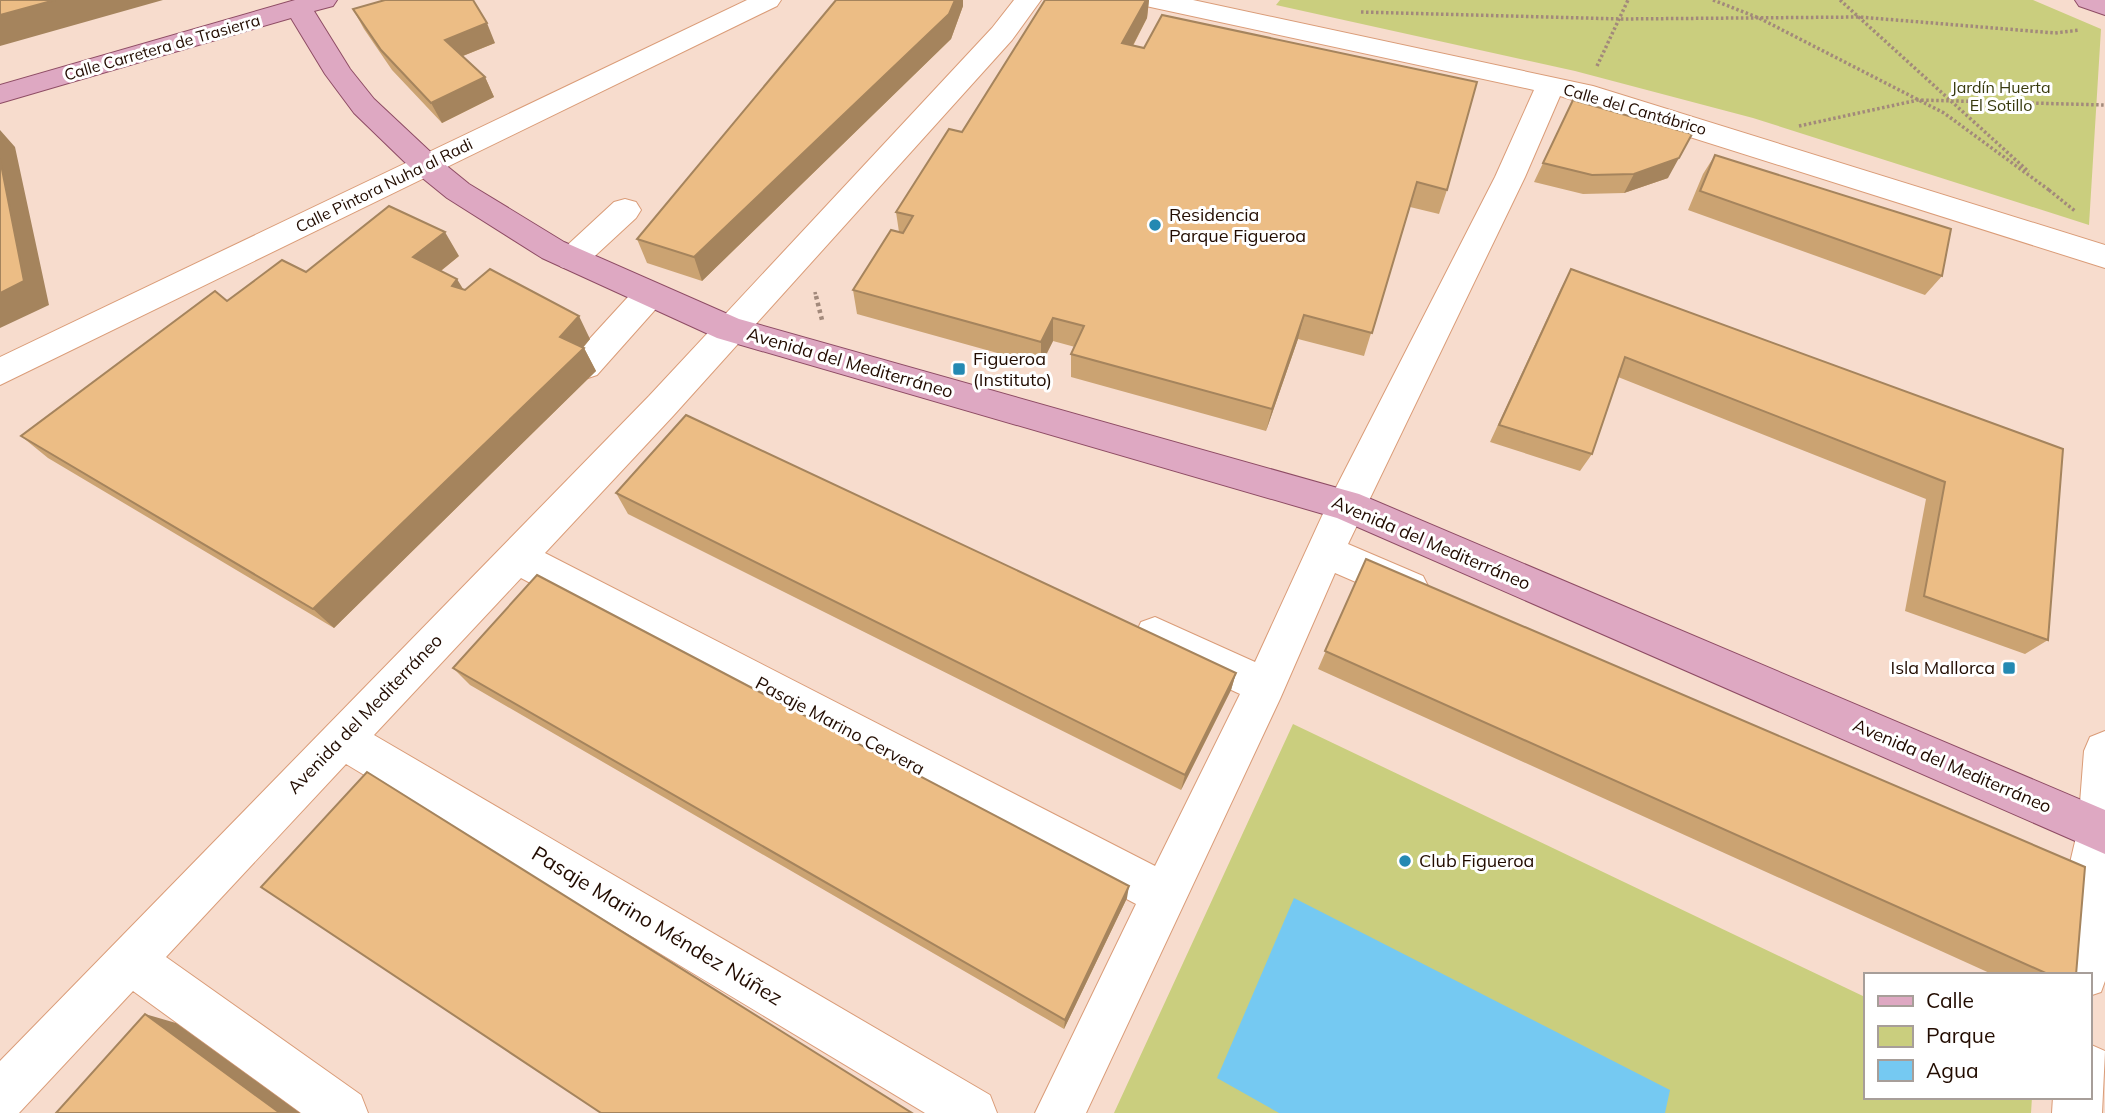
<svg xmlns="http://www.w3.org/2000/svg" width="2105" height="1113" font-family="Mulish,sans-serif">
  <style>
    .green { fill: #cace7e }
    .water { fill: #75c9f2 }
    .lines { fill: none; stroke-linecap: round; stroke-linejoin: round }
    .minor-casing { stroke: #da9c78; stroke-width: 2 }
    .major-casing { stroke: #8e4c64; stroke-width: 2 }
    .path-far1 { stroke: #a2897b; stroke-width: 3.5; stroke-dasharray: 2.5 2.5; stroke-linecap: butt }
    .path { stroke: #a2897b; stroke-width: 4.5; stroke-dasharray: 3.5 3.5; stroke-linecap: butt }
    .minor { fill: #fff; fill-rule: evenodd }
    .major { fill: #dea8c2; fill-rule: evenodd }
    .wall { fill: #cba372 }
    .shaded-wall { fill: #a5845d }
    .building { fill: #ecbd85; stroke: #a5845d; stroke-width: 2 }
    .poi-dot { fill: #2489b2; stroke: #fff; stroke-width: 2.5 }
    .labels { text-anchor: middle; stroke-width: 6; stroke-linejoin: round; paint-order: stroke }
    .far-street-label { font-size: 16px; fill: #220c01; stroke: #fff }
    .far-park-label { font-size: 16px; fill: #37390d; stroke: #fff }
    .poi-label { font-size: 18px; fill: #220c01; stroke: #fff; text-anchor: start }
    .street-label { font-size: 18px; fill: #220c01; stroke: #fff }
    .near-street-label { font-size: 21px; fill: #220c01; stroke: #fff }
  </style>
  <rect width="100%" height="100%" fill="#f7dccd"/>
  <path class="green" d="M1280,0H2033L2101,29L2089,225L1753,118L1575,71L1276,5Z
    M1293,724L1865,997V1097H2032L2031,1113H1114Z"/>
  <path class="water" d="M1294,898L1670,1090L1665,1113H1279L1217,1078Z"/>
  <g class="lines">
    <g class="minor-casing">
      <path id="minor" d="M747,0H781L777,6L0,385V357Z
        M1014,0H1041L1012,40L673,416L545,553L1155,866L1240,694L1141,648L1135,635L1141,622L1155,617L1255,662L1327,505L1495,177L1534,90L1155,8L1146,6L1142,0H1193L1593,86L2105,245V268L1560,96L1525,177L1348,544L1423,576L1429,588L1423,600L1409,605L1335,573L1280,699L1086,1113H1035L1136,904L521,578L374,735L990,1095L997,1113H925L346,764L166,957L361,1095L368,1113H301L133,991L19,1113H0V1061L649,396L992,28Z
        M625,199L636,202L641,210L636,218L583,267L572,270L561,267L556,259L561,251L614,202Z
        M650,282L662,286L666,294L662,302L597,375L585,379L573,375L568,366L573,357L638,286Z
        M2105,731V981L2101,992L2089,996V975H2060L2065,884L2078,829L2084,751L2090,737Z
        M2089,1044L2105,1051L2102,1113H2052L2053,1097H2089Z"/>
    </g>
    <g class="major-casing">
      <path id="major" d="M295,0H337L333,6L314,11L350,69L374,99L437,158L469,184L564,242L739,319L1359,494L2105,810V854L1337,518L717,338L542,258L447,198L415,172L354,113L325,74L291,18L0,103V85Z
        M2075,0H2105V15L2079,6Z"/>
    </g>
    <path class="path-far1" d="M1713,0L1759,18L1944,113L2049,190
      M1840,0L2029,172
      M1361,12L1621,19L1859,17L2055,33L2080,30
      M1597,66L1628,0
      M1799,126L1918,100L2105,105
      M2049,190L2075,211
      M815,292L816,297"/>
    <path class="path" d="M816,296L822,320"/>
    <use href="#minor" class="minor"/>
    <use href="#major" class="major"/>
  </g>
  <path class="wall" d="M836,0H963V6L951,39L702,281L647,263L637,239Z
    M1045,0H1149L1147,18L1133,46L1447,190L1439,214L1410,207L1364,356L1298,339L1266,431L1071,377V354L1075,347L1053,341L1041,365L857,314L853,290L899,232L896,212L962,132Z
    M353,9L495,43L463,56L485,77L494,97L442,123L392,70L364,29Z
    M1715,155L1942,276L1925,295L1688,210L1703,174Z
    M1543,163L1668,178L1624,193L1583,194L1534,182Z
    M459,256L441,271L463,290L590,339L583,348H584L596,371L334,628L48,458L21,436L227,301Z
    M1571,269L2063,449L2048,640L2025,654L1905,611L1926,499L1618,377L1592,454L1580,471L1490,442L1561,288Z
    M616,493L1236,673L1231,690L1181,790L628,514Z
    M1366,559L2076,975H1994L1318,669Z
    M453,668L1127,898L1064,1029L470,685Z"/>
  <path class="shaded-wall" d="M55,0H163L0,46V15Z
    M955,0H963V6L951,39L702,281L694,257Z
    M1146,0H1149L1147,18L1121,68L1122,43Z
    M487,23L495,43L455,59L445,40Z
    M485,77L494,97L442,123L431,103Z
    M0,130L15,147L49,305L0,328Z
    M1679,158L1668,178L1624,193L1634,174Z
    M445,232L459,256L428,281L413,257Z
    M457,279L471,302L452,286Z
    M1304,315L1298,339L1266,431L1272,409Z
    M579,316L590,339L572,360L560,337Z
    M1053,318V341L1041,365V342Z
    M584,348L596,371L334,628L313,609Z
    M1236,673L1231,690L1181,790L1185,775Z
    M1129,886L1127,898L1064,1029L1065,1020Z
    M145,1014L176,1023L300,1113H280Z"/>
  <path class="building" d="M0,0H55L0,15Z
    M385,0H473L487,23L445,40L485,77L431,103L381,50L353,9Z
    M836,0H955L949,14L694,257L637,239Z
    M1045,0H1146L1122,43L1144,48L1162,15L1477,82L1447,190L1417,182L1372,333L1304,315L1272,409L1071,354L1084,326L1053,318L1041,342L853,290L891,230L903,233L913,216L896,212L949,129L962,132Z
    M1573,100L1692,134L1679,158L1634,174L1592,175L1543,163Z
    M1715,155L1951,229L1942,276L1700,191Z
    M0,159L24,281L0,293Z
    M389,206L445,232L413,257L457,279L452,286L465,290L490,269L579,316L560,337L584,348L313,609L21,436L215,291L227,301L282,260L306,272Z
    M1571,269L2063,449L2048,640L1924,596L1945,482L1625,357L1592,454L1499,425Z
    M686,415L1236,673L1185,775L616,493Z
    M1366,559L2085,867L2076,975H2050L1325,651Z
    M537,575L1129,886L1065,1020L453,668Z
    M367,772L912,1113H601L261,887Z
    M145,1014L280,1113H56Z"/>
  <g class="poi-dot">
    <circle cx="1155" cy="225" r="7"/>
    <rect x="952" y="362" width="14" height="14" rx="3.5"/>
    <rect x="2002" y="661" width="14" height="14" rx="3.5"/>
    <circle cx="1405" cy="861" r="7"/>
  </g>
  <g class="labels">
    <g class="far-street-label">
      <text transform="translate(162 47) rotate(-16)" y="6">Calle Carretera de Trasierra</text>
      <text transform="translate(1635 109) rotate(16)" y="6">Calle del Cantábrico</text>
      <text transform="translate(384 185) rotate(-26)" y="6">Calle Pintora Nuha al Radi</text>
    </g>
    <g class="far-park-label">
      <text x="2001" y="93">Jardín Huerta<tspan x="2001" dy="18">El Sotillo</tspan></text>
    </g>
    <g class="poi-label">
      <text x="1169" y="221">Residencia<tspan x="1169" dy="21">Parque Figueroa</tspan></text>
      <text x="973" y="365">Figueroa<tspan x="973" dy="21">(Instituto)</tspan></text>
      <text x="1995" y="674" text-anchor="end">Isla Mallorca</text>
      <text x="1419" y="867">Club Figueroa</text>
    </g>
    <g class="street-label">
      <text transform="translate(850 363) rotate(16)" y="6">Avenida del Mediterráneo</text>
      <text transform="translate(1431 543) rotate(23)" y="6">Avenida del Mediterráneo</text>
      <text transform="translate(365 714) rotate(-46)" y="6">Avenida del Mediterráneo</text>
      <text transform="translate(840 726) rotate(28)" y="6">Pasaje Marino Cervera</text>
      <text transform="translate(1952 766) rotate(23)" y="6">Avenida del Mediterráneo</text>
    </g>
    <g class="near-street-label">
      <text transform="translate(657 926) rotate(31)" y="7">Pasaje Marino Méndez Núñez</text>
    </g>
  </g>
  <rect x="1864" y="973" width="228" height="126" fill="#ffffff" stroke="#a79e99" stroke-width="2"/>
  <rect x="1878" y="996" width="35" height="10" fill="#dea8c2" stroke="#a79e99" stroke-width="2"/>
  <text x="1926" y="1008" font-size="21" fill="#220c01">Calle</text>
  <rect x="1878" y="1026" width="35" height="21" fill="#cace7e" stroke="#a79e99" stroke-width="2"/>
  <text x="1926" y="1043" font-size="21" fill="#220c01">Parque</text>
  <rect x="1878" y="1060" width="35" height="21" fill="#75c9f2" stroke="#a79e99" stroke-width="2"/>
  <text x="1926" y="1078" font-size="21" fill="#220c01">Agua</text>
</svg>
